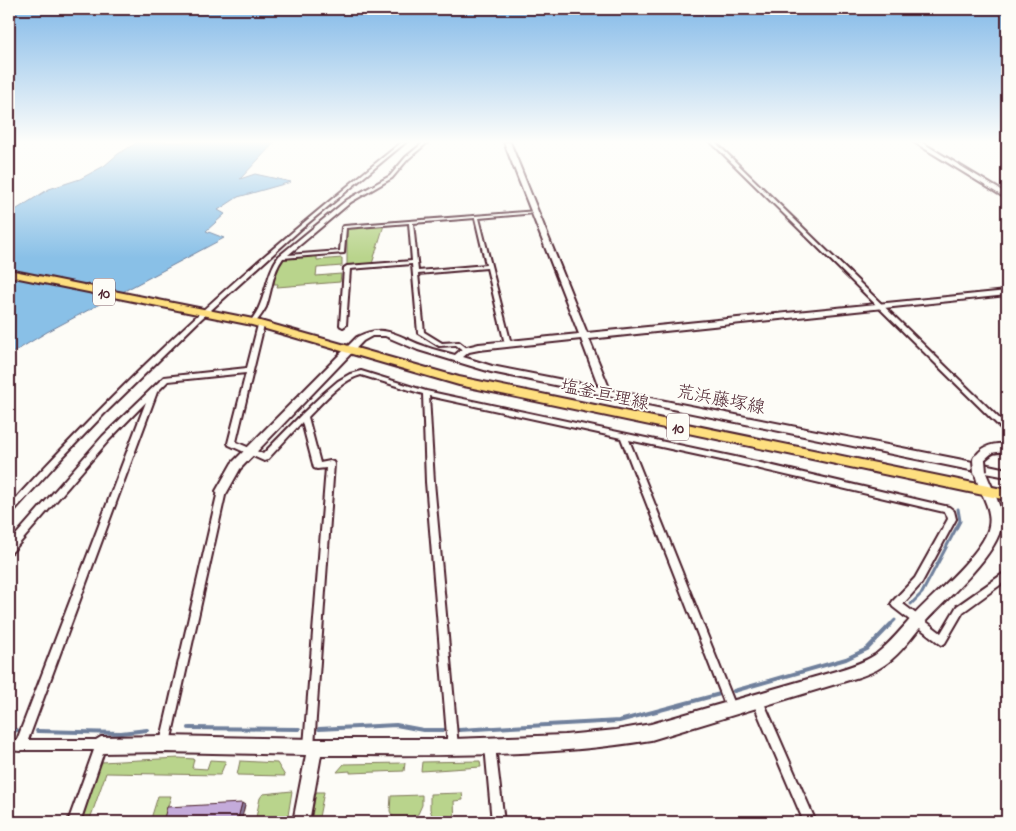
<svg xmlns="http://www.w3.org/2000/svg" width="1016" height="831" font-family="'Indie Flower','Klee One',sans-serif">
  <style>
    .green { fill: #b9d48c; stroke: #827a5c }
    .water { fill: #89c0e7; stroke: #70809c }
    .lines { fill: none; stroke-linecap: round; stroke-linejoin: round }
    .stream-far1 { stroke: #70809c; stroke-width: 3 }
    .stream { stroke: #70809c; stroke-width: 4 }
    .street-casing { stroke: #4a1f2b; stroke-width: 4 }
    .secondary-casing { stroke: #4a1f2b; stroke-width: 4 }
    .primary-casing { stroke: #4a1f2b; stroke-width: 4 }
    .street { fill: #fdfcf7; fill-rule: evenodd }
    .secondary { fill: #fdfcf7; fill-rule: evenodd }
    .primary { fill: #fedf80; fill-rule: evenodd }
    .secondary-bridge-far1-casing { stroke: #4a1f2b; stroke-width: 13; stroke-linecap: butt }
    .secondary-bridge-casing { stroke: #4a1f2b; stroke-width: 16; stroke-linecap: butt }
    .secondary-bridge-far1 { stroke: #fdfcf7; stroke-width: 9 }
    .secondary-bridge { stroke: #fdfcf7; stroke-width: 12 }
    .shaded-wall { fill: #897899; stroke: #4a1f2b }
    .building { fill: #c4abda; stroke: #4a1f2b }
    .labels { text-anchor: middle; stroke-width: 4; stroke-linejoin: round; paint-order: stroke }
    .shield { fill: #fdfcf7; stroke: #806168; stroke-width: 1 }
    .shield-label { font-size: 16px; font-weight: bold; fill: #4a1f2b }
    .street-label { font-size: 18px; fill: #4a1f2b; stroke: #fdfcf7 }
  </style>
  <rect width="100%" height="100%" fill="#fdfcf7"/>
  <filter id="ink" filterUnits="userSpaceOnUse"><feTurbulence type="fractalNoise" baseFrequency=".02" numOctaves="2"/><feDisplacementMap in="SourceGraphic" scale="10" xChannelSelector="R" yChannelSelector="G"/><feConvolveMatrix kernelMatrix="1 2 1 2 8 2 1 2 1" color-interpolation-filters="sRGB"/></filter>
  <g filter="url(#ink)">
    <path class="green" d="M384,225L372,264L347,266V228Z
      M317,255V260L342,258V266L317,268L316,276L341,274L340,282L277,287L278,284H274L277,265L283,258Z
      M179,758L194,759L192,768L207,769L210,760L226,761L220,775L106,773L89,822H80L101,762Z
      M240,761L277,763L285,776L237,775Z
      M480,761L481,767L421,771L422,762Z
      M405,763L404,771L350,773V771L337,772L344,764Z
      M292,791L287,822H255L260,798L263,794Z
      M316,792H324L318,822H311Z
      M462,793L463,800L454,801L455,822H443L442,820L434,822L430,809V794Z
      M422,795V805L418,814L403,821L395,822L390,811L391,796Z
      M158,796H171L163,822H150Z"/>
    <path class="water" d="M138,142H275L240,179L255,174L291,182L238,197L218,210L225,214L206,231L224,238L47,332L9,355V214L49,189L80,179L104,166L118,154Z"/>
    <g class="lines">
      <path class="stream-far1" d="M911,604L922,593L960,521L958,509
        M889,626L895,620"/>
      <path class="stream" d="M734,691L846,659L867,649L891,624
        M189,728L299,729
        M319,729L396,725L423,730H444
        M459,730L619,721L720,694
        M37,731L121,733L147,730
        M9,732L17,730"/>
      <g class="street-casing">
        <path id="street" d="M402,142H406L301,229L201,319L104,414L57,463L12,513L9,514V506C53,457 99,410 146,364C227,285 314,213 402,142Z
          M424,142H428L408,159L392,178L351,202L288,255L340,251L342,227L344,226L537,211V212L535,213L479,218L511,344L510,345L508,346L505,344L487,268L418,274L424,332L442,343L459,342L468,349L469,350L468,351H464L456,345L439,346L418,333L412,264L350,269L346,325L343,327L341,326L340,325L344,268L347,266L412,261L409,223L346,228L344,253L283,258C272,273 272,290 266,307C263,313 259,318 255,323H251L250,322C254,316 258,311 260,305C267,288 268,271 279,256L347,200L390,176L406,157ZM475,218L486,265L418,271L413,223Z
          M711,142H715L1007,426V433L1005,432Z
          M261,323L264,325L236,442L263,454L302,414L324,393L338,381L350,374L361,371L426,391L735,457L949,507L954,511L956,519L921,584L903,604L941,633L957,606L1007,571V580L963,612L945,643L942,645L939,643L893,607L891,604L893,601L915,578L948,519L947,515L944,512L735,463L629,440L736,707L735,711L731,712L727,711L726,707L621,438L429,396L434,482L458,747L457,751L453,752L449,751L448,747L426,482L423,394L361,375C341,380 322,403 308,417L320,463L330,461L333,462L334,464L314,746L313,750L309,751L305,750L304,746L326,468L317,469L314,468L302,422L267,460L264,461L229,445L228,443L246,373L168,381L157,392L28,740H101L105,741L106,745L80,822H68L94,750H22L20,751L9,750V740H17L146,402L109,440L12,552L9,553V543L103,436L164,377L247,368L258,325Z
          M222,488L225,489L226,491L170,743L169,747L165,748L161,747L160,743L218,491L219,489Z
          M757,695L761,696L816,822H804L752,700L753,696Z
          M490,741L494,742L495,746L504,822H492L485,746L486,742Z"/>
      </g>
      <g class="secondary-casing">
        <path id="secondary" d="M504,142H510L587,333L1007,291V295L589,339L610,390L978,463L974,459C981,446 993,443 1007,444V452C986,451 993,456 979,463L1007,469V477L986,473C992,489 1005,510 1001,528C993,559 947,598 925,622C914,634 905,648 892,659C882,668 871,673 859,677L651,740C543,758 431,755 321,755L309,822H293L306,755L164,752L101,753L96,750L93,745L96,740L101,737L164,736L315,739H453L565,735L616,730L651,724L836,671C849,667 863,663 875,655C891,643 902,628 915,614C934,594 985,551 989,526C993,506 976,489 975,471L491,372L418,350L385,336H372L363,341L240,469L226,494L222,496L218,494L216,491L232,463L357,337C385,322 398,337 424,346C434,350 445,352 455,355L463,348L479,344L579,334ZM581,339L599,387L492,366L463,357L469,352L479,350Z
          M914,142H921L1007,194V199Z"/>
      </g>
      <g class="primary-casing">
        <path id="primary" d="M9,270L253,319L459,377L1007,490V500L459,385L252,325L9,276Z"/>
      </g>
      <use href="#street" class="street"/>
      <use href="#secondary" class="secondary"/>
      <use href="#primary" class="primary"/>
      <g class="secondary-bridge-far1-casing">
        <path id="secondary-bridge-far1" d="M979,459V461"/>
      </g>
      <g class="secondary-bridge-casing">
        <path id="secondary-bridge" d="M979,460L980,472"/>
      </g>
      <use href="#secondary-bridge-far1" class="secondary-bridge-far1"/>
      <use href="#secondary-bridge" class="secondary-bridge"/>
    </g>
    <path class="shaded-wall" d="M242,803L245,805L241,822H237Z"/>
    <path class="building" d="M242,803L237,822H163L167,807Z"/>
  </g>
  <linearGradient id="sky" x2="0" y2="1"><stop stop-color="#82b9e8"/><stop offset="0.55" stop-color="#fefefb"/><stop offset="1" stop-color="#fefefb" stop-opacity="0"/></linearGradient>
  <rect width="1016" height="258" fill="url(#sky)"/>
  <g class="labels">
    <g class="shield">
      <rect x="93" y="278.5" width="22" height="27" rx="4"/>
      <rect x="667" y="413.5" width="22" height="27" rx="4"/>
    </g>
    <g class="shield-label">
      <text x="104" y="298">10</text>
      <text x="678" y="433">10</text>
    </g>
    <g class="street-label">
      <text transform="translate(605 394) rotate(12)" y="6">塩釜亘理線</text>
      <text transform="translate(721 399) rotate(11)" y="6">荒浜藤塚線</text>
    </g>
  </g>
  <rect width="1016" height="831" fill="none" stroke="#fdfcf7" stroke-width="30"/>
  <rect x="15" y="15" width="986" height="801" fill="none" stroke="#4a1f2b" stroke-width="2" filter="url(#ink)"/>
</svg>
